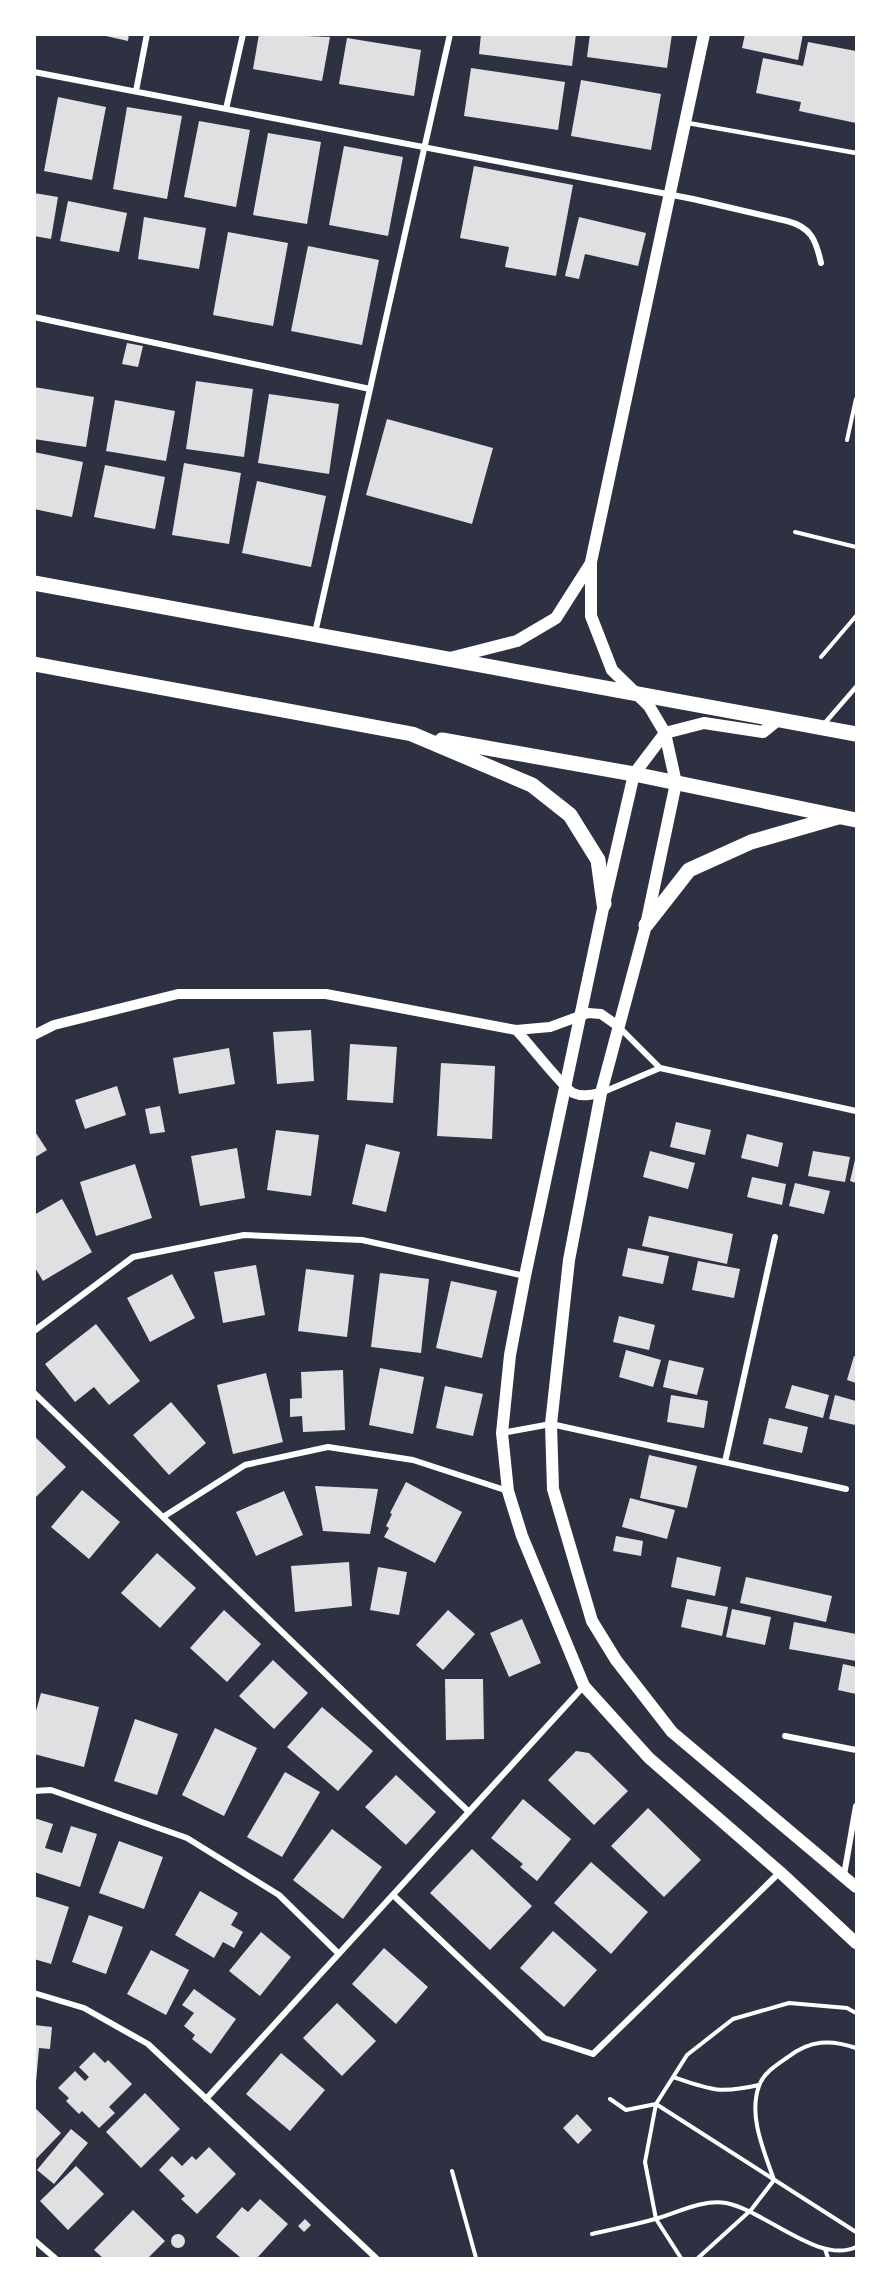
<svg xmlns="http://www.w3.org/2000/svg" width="891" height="2293" font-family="Mulish,sans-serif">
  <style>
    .building { fill: #e0e0e3 }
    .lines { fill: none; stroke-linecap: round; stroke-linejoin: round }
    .path { stroke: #fff; stroke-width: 4 }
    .service { stroke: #fff; stroke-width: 4.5 }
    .minor { stroke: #fff; stroke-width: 6 }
    .tertiary { stroke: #fff; stroke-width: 10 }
    .secondary { stroke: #fff; stroke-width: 12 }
    .trunk { stroke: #fff; stroke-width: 15 }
  </style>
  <rect width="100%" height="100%" fill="#2d3142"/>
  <path class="building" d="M97,34H129L128,41Z
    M259,34L330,37L322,81L253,69Z
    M481,34H576L572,66L479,54Z
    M590,34H672L667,68L587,57Z
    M745,34H803L798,60L742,48Z
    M347,38L421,50L414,96L339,84Z
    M808,42L856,51V123L799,111L801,102L756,93L763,58L803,66Z
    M471,68L565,82L558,130L464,116Z
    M581,80L661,94L651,150L571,136Z
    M58,97L106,107L92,180L44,171Z
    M127,107L182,116L167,199L113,189Z
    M199,121L250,130L236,207L184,197Z
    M268,133L321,142L307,224L253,215Z
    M344,146L403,157L388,236L329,225Z
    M474,166L573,185L556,276L505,267L509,247L460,238Z
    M34,193L58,197L51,239L34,236Z
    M68,201L127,213L119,252L60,241Z
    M144,217L206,228L199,269L138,259Z
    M579,217L646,233L638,266L585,254L579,279L565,276Z
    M228,232L288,243L273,326L213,315Z
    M308,246L379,260L362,345L291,331Z
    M127,343L143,346L138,367L122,364Z
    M196,381L253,389L244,457L186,449Z
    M34,387L94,397L86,447L34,439Z
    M269,394L339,404L329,474L258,463Z
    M115,400L175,411L166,461L106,451Z
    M387,419L493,448L472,524L366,495Z
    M34,452L83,462L72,517L34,509Z
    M184,463L241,473L229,544L172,535Z
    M105,465L165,477L155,529L94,517Z
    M257,481L326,496L311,567L242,553Z
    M311,1030L314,1081L277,1084L273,1032Z
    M350,1044L397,1047L393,1103L347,1100Z
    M229,1048L235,1084L179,1094L173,1058Z
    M441,1063L495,1066L492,1139L437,1136Z
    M117,1086L126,1115L85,1129L75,1100Z
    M160,1106L165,1132L150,1134L145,1109Z
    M676,1122L711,1130L705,1155L670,1147Z
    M34,1130L47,1150L34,1158Z
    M276,1130L319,1135L311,1196L267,1190Z
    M747,1134L783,1143L778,1167L741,1158Z
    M366,1144L400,1152L386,1212L352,1204Z
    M237,1148L245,1198L200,1206L191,1156Z
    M650,1151L695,1163L688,1189L643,1177Z
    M813,1151L850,1157L845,1182L808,1176Z
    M855,1160H856V1183L850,1181Z
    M135,1164L152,1218L96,1236L80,1182Z
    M752,1177L786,1184L782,1205L747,1197Z
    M795,1183L830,1191L824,1214L789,1206Z
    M62,1199L92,1252L43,1281L34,1266V1215Z
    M649,1216L733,1234L727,1264L642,1246Z
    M628,1248L669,1256L663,1284L622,1276Z
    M698,1261L740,1269L734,1298L692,1290Z
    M256,1265L265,1315L223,1323L214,1272Z
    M306,1269L354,1275L347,1337L298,1331Z
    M380,1273L429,1279L421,1353L371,1347Z
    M172,1274L195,1318L150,1342L127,1298Z
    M451,1281L497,1291L482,1358L436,1348Z
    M619,1316L655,1325L649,1350L613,1342Z
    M96,1324L140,1381L109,1405L94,1387L75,1402L45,1364Z
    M626,1350L661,1360L653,1387L619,1377Z
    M854,1356H856V1383L847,1380Z
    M669,1360L704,1368L697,1395L663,1387Z
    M380,1368L424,1377L413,1434L369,1425Z
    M343,1370L345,1430L303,1432L302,1416L290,1417V1399L302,1398L301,1372Z
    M266,1373L283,1442L233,1454L217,1385Z
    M792,1385L829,1395L823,1418L785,1408Z
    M445,1386L483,1394L473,1436L436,1428Z
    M671,1395L708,1401L704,1428L667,1422Z
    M835,1395L856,1401L855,1425L829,1419Z
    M171,1402L206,1443L169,1475L133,1435Z
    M769,1418L808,1427L802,1453L763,1444Z
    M34,1436L66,1467L34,1499Z
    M649,1455L697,1466L687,1508L640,1498Z
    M406,1482L462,1512L435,1563L384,1537L389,1528L386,1526L392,1514L390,1513Z
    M315,1486L378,1489L370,1534L323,1531Z
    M82,1490L120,1522L89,1559L51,1527Z
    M284,1491L303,1535L256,1556L236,1512Z
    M630,1498L675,1510L667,1539L622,1527Z
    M616,1536L643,1541L641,1556L613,1551Z
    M157,1553L196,1588L160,1628L121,1593Z
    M677,1557L721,1567L715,1596L671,1587Z
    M349,1562L352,1606L295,1612L291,1566Z
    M378,1567L407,1572L399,1615L370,1610Z
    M746,1577L832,1596L826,1622L740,1603Z
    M687,1599L728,1607L722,1636L681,1627Z
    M732,1609L771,1617L765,1645L726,1637Z
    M224,1610L261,1644L227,1682L190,1648Z
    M448,1610L475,1634L443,1670L416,1645Z
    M522,1619L541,1663L509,1677L490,1633Z
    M794,1622L856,1634V1661L789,1649Z
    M273,1660L308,1693L274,1729L239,1696Z
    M843,1664L856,1667V1694L838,1690Z
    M445,1679H483L484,1739L446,1740Z
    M41,1693L99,1707L84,1767L34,1754V1718Z
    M322,1707L373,1751L338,1791L287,1747Z
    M135,1719L178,1734L157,1795L114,1781Z
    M215,1728L257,1748L224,1816L182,1795Z
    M576,1751L589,1753L628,1791L594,1825L548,1780Z
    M285,1772L320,1792L282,1857L247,1837Z
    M396,1775L436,1812L406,1845L365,1807Z
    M523,1799L571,1839L537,1881L520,1867L523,1864L491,1838Z
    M648,1808L701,1860L664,1897L611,1846Z
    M34,1818L53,1824L45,1848L62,1853L71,1826L97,1834L80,1887L34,1872Z
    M332,1829L382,1867L343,1919L293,1880Z
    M119,1841L163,1857L144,1909L99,1893Z
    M472,1849L532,1906L490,1950L430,1893Z
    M591,1862L648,1912L611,1954L554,1903Z
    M200,1891L238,1913L231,1925L243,1932L234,1948L223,1942L214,1958L175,1935Z
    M34,1896L69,1907L51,1964L34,1959Z
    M89,1915L123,1927L106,1974L72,1962Z
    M553,1931L597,1970L564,2007L520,1968Z
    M261,1932L291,1957L260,1996L229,1971Z
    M384,1948L428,1987L396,2024L352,1984Z
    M151,1950L189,1970L166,2015L127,1994Z
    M194,1989L236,2019L211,2054L192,2039L195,2035L184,2026L194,2013L182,2005Z
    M337,2003L376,2041L342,2076L303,2038Z
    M34,2025L52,2027L50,2049L39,2048L36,2082Z
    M94,2052L105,2063L108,2060L132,2084L109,2107L115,2113L99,2128L82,2111L79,2114L66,2101L69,2098L58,2088L75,2071L85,2081L89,2077L79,2067Z
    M281,2053L325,2090L290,2131L246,2094Z
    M145,2093L180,2129L141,2168L106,2132Z
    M34,2107L61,2133L34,2161Z
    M577,2114L592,2130L578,2144L563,2128Z
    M71,2129L88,2143L54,2184L37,2170Z
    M209,2147L236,2174L197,2214L181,2199L185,2196L159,2170L172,2156L182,2166L192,2156L196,2160Z
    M76,2166L104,2194L68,2230L40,2201Z
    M260,2199L288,2224L257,2258H241L216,2237L242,2207L248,2212Z
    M133,2210L165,2241L148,2258H103L94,2250Z
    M305,2219L311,2225L304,2232L298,2226Z
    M171 2241a7 7 0 1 1 14 0a7 7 0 1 1-14 0Z"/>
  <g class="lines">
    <path class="path" d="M847,440L856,399
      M795,532L856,547
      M821,657L856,616
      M673,2077C711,2090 719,2094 759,2085
      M610,2099L626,2110L656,2104L856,2232
      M452,2171L476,2258
      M592,2234C613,2229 634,2225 655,2219C677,2213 702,2199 726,2203C764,2210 819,2265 856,2247
      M825,2249L828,2258
      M681,2258L656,2219L645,2162L656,2104L687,2055L733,2019L789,2003L847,2008L856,2013
      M698,2258L751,2210L774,2180C764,2151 748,2116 759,2086C763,2073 778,2064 788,2057C810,2040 830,2039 856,2048"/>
    <path class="service" d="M688,123L856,153
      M824,724L856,687"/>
    <path class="minor" d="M34,72L693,199L787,221C811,227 816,240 821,263
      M136,91L147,34
      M226,109L243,34
      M34,317L370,389
      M315,633L450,34
      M618,1026L660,1068L856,1111
      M601,1093L660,1068
      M34,1331L133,1257L244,1235L362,1240L525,1276
      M34,1393L469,1812
      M502,1433L551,1424L846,1489
      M725,1462L775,1237
      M163,1517L245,1465L328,1447L413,1460L508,1491
      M785,1736L856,1750
      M34,1791L51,1790L187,1838L279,1895L339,1954
      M844,1875L856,1806
      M393,1895L544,2038L593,2054L780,1872
      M34,1993L84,2008L148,2044L376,2258
      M206,2099L584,1686
      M34,2240L55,2258"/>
    <path class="tertiary" d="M516,1030C528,1042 564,1089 573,1093C582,1097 591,1095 601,1093
      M34,1035L54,1025L178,994H326L516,1030L550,1027L588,1013L601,1014L618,1026"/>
    <path class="secondary" d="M704,34L591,562V616L612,670L649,706L665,733L676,783L646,925L601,1093L569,1260L551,1424L553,1489L592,1621L616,1660L672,1732L856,1887
      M450,658L517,641L556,618L591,563
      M779,719L763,732L704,723L665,733L634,774L604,904L525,1276L510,1355L502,1433L508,1491L522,1536L584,1686L649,1758L780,1872L856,1943"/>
    <path class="trunk" d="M34,583L856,734
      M34,664L412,734L532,785L570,815L598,860L604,904
      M442,740L634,774L856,820
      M646,925L689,870L751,842L838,817"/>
  </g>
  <rect width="891" height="2293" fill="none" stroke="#ffffff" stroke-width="72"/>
</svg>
